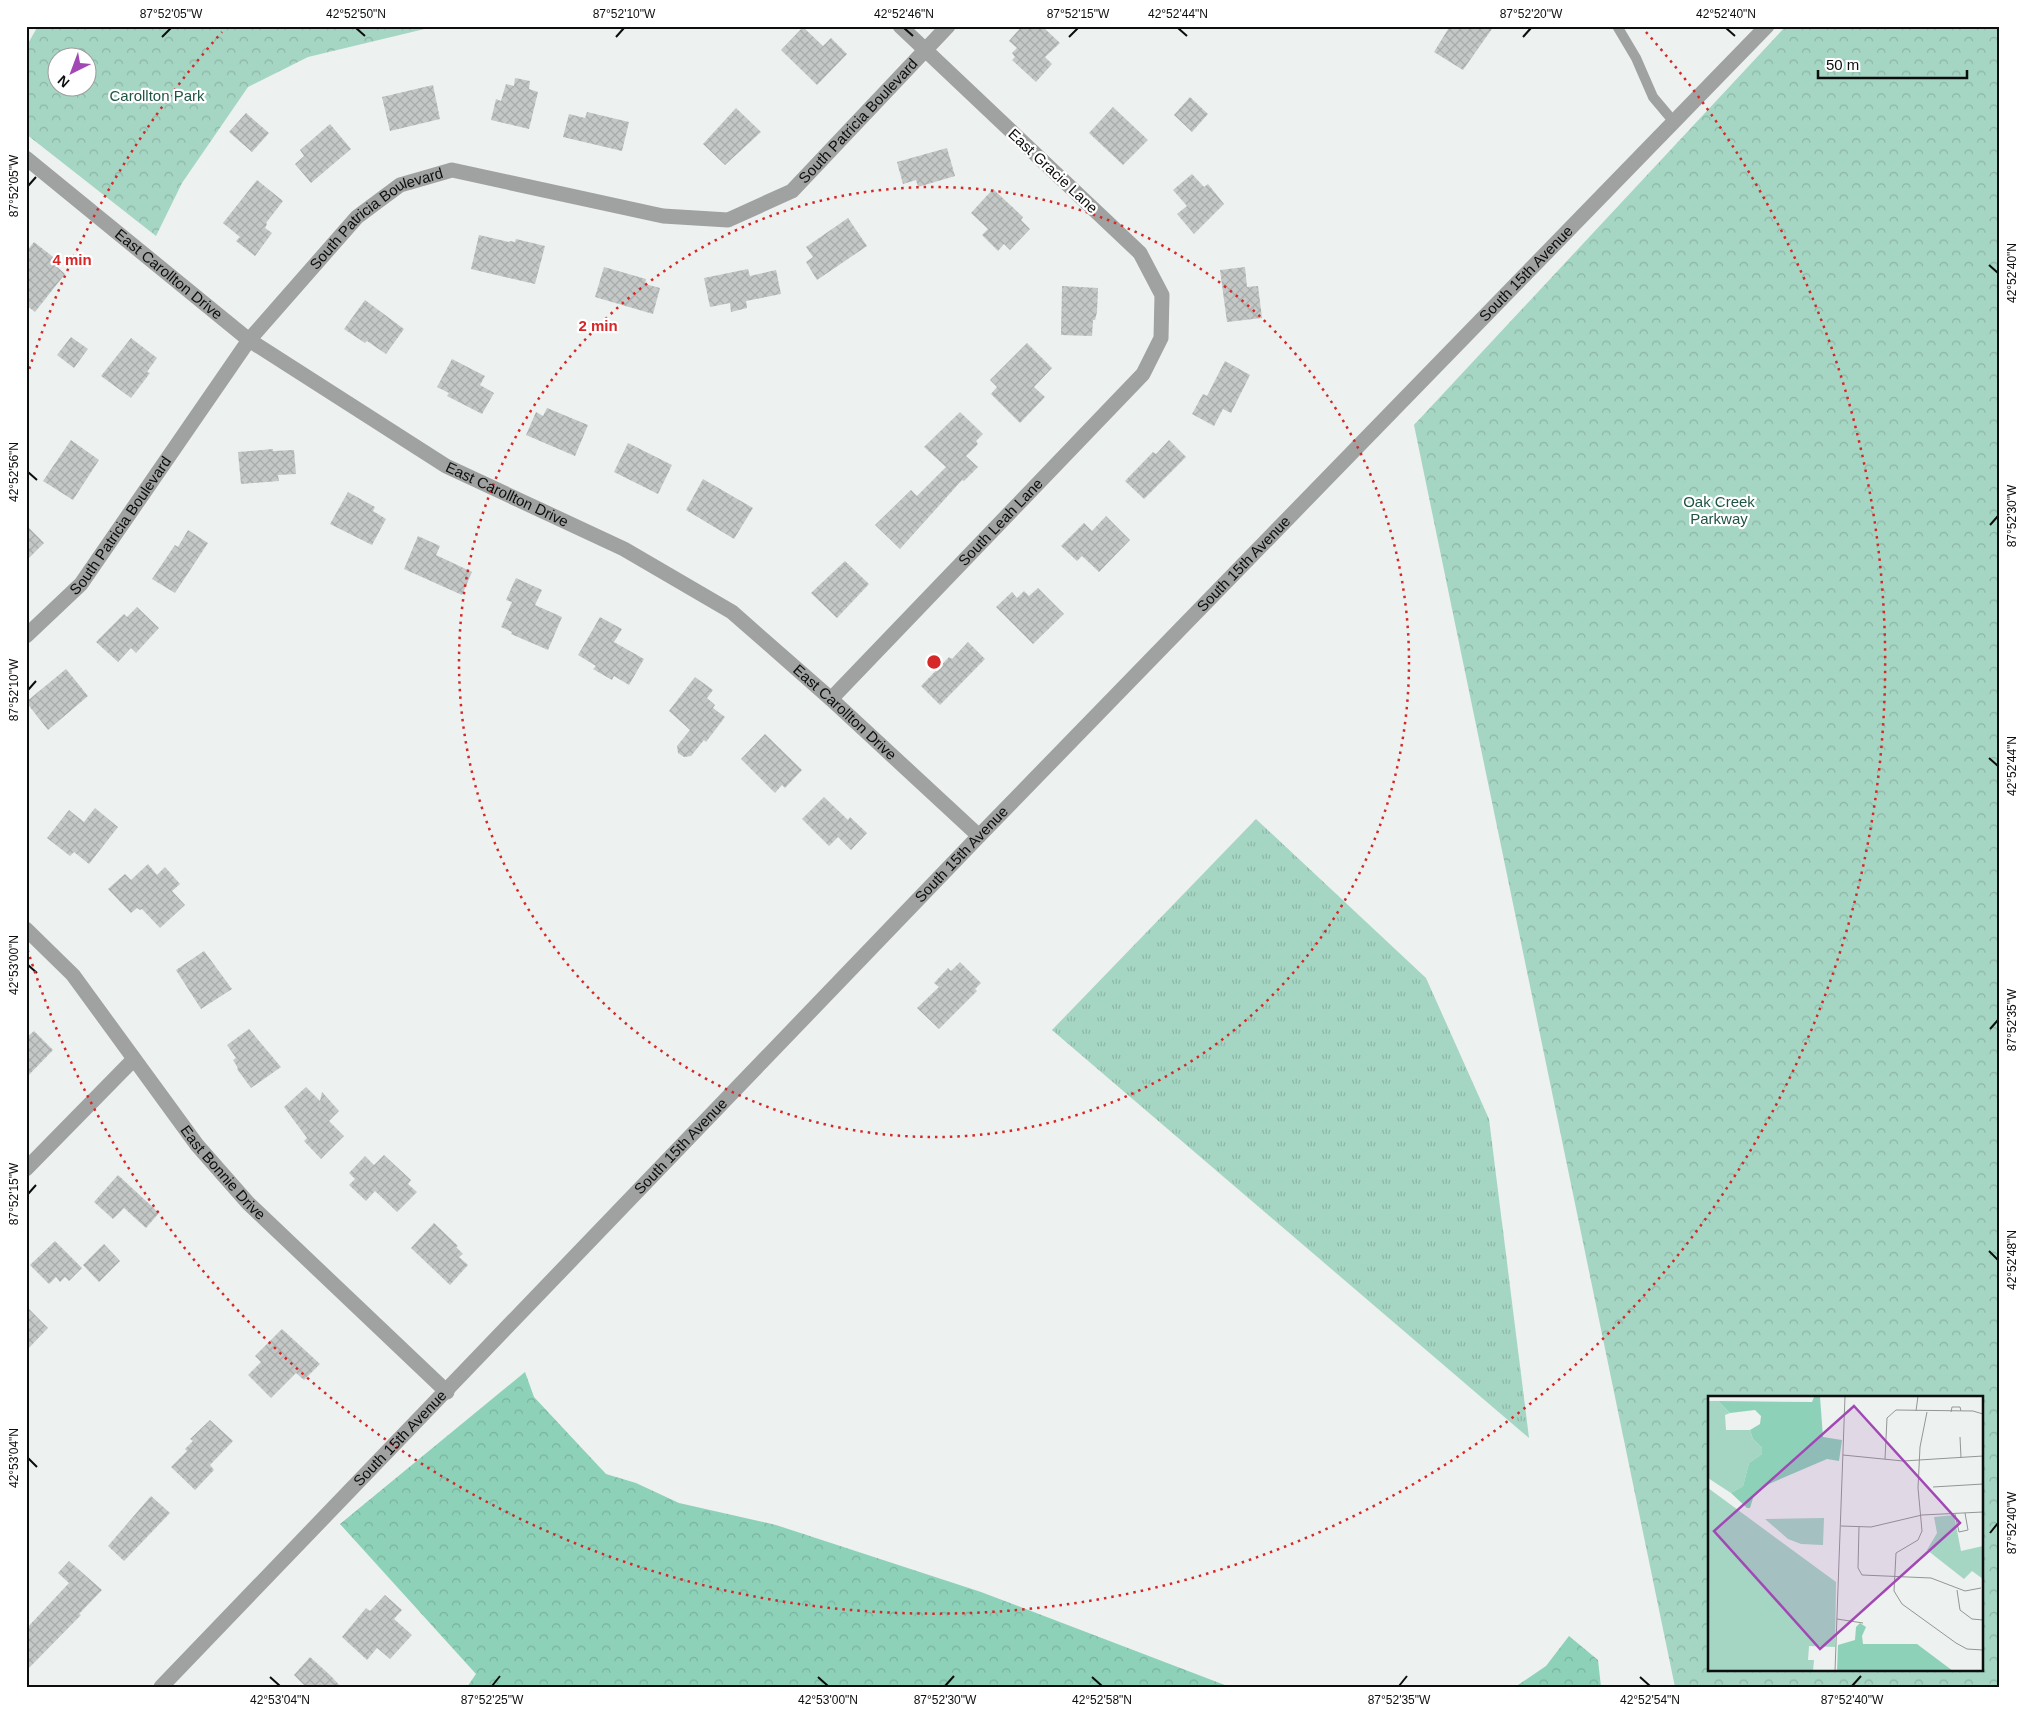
<svg xmlns="http://www.w3.org/2000/svg" width="2026" height="1713" font-family="Helvetica,sans-serif">
  <style>
    .grass { fill: url(#grass-tufts) }
    .forest { fill: url(#forest-crowns) }
    .park { fill: url(#park-crowns); fill-rule: evenodd }
    .building { fill: url(#building-cross-hatch) }
    .lines { fill: none; stroke-linecap: round; stroke-linejoin: round }
    .service { stroke: #a0a2a1; stroke-width: 10 }
    .minor { stroke: #a0a2a1; stroke-width: 15 }
    .tertiary { stroke: #a0a2a1; stroke-width: 15 }
    .ticks { fill: none; stroke: #0c0d0d; stroke-width: 2 }
    .ring { fill: none; stroke: #d62828; stroke-width: 2.5; stroke-dasharray: 2.5 5 }
    .labels { text-anchor: middle; stroke-width: 4.5; stroke-linejoin: round; paint-order: stroke }
    .park-label { font-size: 15px; fill: #1e5443; stroke: #fff }
    .street-label { font-size: 15px; fill: #0c0d0d; stroke: #fff }
    .inset-road { fill: none; stroke: #939695; stroke-width: 1 }
    .view { fill: #a148b5; fill-opacity: 0.15; stroke: #a148b5; stroke-width: 2.5 }
    .inset-edge { fill: none; stroke: #0c0d0d; stroke-width: 2.5 }
    .centre { fill: #d62828; stroke: #fff; stroke-width: 2.5 }
    .ring-label { font-size: 15px; text-anchor: middle; font-weight: bold; fill: #d62828; stroke: #fff; stroke-width: 4.5; stroke-linejoin: round; paint-order: stroke }
    .neatline { fill: none; stroke: #0c0d0d; stroke-width: 2 }
    .ticks-label { font-size: 12px; text-anchor: middle; fill: #0c0d0d }
  </style>
  <defs>
    <pattern id="grass-tufts" width="24" height="20" patternUnits="userSpaceOnUse" patternTransform="scale(1.25)"><rect width="24" height="20" fill="#a5d5c3"/><path d="M3 7l-1-3M5 7V3M7 7l1-3M15 17l-1-3M17 17v-4M19 17l1-3" fill="none" stroke="#8db6a6"/></pattern>
    <pattern id="forest-crowns" width="20" height="18" patternUnits="userSpaceOnUse" patternTransform="scale(1.25)"><rect width="20" height="18" fill="#8ed1b9"/><path d="M2 6a3 3 0 1 1 6 0M12 15a3 3 0 1 1 6 0" fill="none" stroke="#79b29e"/></pattern>
    <pattern id="park-crowns" width="20" height="18" patternUnits="userSpaceOnUse" patternTransform="scale(1.25)"><rect width="20" height="18" fill="#a5d5c3"/><path d="M2 6a3 3 0 1 1 6 0M12 15a3 3 0 1 1 6 0" fill="none" stroke="#8db6a6"/></pattern>
    <pattern id="building-cross-hatch" width="8" height="8" patternUnits="userSpaceOnUse" patternTransform="scale(1.25)"><rect width="8" height="8" fill="#c4c8c6"/><path d="M0 0l8 8M0 8l8-8" fill="none" stroke="#a7aba9"/></pattern>
  </defs>
  <rect width="100%" height="100%" fill="#edf1ef"/>
  <path class="grass" d="M1256,819L1426,978L1489,1119L1529,1438L1052,1030Z"/>
  <path class="forest" d="M525,1372L534,1397L606,1474L636,1483L679,1503L776,1525L981,1592L1230,1687H467L476,1674L340,1524Z
    M1569,1636L1598,1660L1601,1687H1515L1546,1666Z"/>
  <path class="park" d="M38,26H437L308,57L248,87L182,183L156,236L26,134V47ZM58,58H88V88H58Z
    M1786,26H2000V1687H1675L1414,425ZM1710,1397H1982V1669H1710Z"/>
  <path class="building" d="M1022,26H1042L1060,43L1045,57L1052,64L1036,82L1012,60L1015,57L1012,53L1017,48L1009,41Z
    M1450,26H1494L1463,70L1434,52Z
    M803,27L823,46L831,38L847,54L817,85L781,50Z
    M515,78L530,81L529,89L538,92L529,129L491,120L496,99L501,101L506,84L514,86Z
    M433,85L440,119L390,131L382,97Z
    M1190,97L1208,114L1192,132L1174,115Z
    M1113,107L1148,140L1123,165L1089,133Z
    M736,108L761,132L725,165L703,144Z
    M587,112L629,122L622,151L563,137L569,114L585,118Z
    M246,113L269,133L252,152L229,132Z
    M330,124L351,149L311,183L295,164L304,156L300,150Z
    M947,148L955,176L918,187L916,180L903,184L897,162Z
    M1192,174L1204,187L1208,184L1224,204L1194,234L1177,214L1187,206L1173,190Z
    M257,180L283,201L266,223L267,224L265,228L272,233L255,256L236,241L240,237L223,223Z
    M993,189L1023,217L1021,220L1030,229L1010,250L1004,244L998,251L982,235L988,229L971,213Z
    M848,218L867,246L817,280L806,262L813,257L806,247Z
    M479,235L509,242L510,241L515,242L516,239L545,246L535,284L471,269Z
    M34,242L57,260L54,264L65,274L35,312L26,305V252Z
    M604,267L646,279L645,284L660,288L653,314L595,297Z
    M1245,267L1247,287L1258,286L1262,318L1227,322L1220,270Z
    M748,269L750,276L776,270L781,294L746,301L747,308L731,312L730,303L710,307L704,278Z
    M1062,286L1098,288L1097,312L1095,320H1093L1092,336L1061,335Z
    M365,300L404,329L386,354L367,341L365,343L344,329Z
    M71,337L88,349L74,368L57,355Z
    M131,338L157,358L147,372L150,373L131,398L101,376Z
    M1027,343L1052,368L1034,387L1045,397L1020,423L991,394L997,387L990,380Z
    M452,359L485,376L480,385L494,393L482,414L447,396L449,393L437,387Z
    M1225,361L1250,375L1231,413L1223,409L1214,426L1192,414L1203,394L1207,396Z
    M547,408L588,425L575,456L526,435L536,412L543,416Z
    M960,412L983,434L976,441L978,444L966,456L978,467L964,481L962,480L900,549L875,525L911,490L917,496L946,467L924,447Z
    M71,440L99,460L73,500L43,481Z
    M1169,440L1186,457L1144,499L1125,481L1153,452L1156,454Z
    M628,443L672,465L658,494L614,472Z
    M273,449V451L294,450L296,474L278,475L279,481L241,484L238,452Z
    M703,479L753,508L734,539L686,510Z
    M348,492L375,507L373,511L386,519L372,545L330,524Z
    M1106,516L1130,540L1099,572L1082,556L1077,561L1061,546L1084,523L1092,531Z
    M26,525L44,543L26,561Z
    M188,530L208,543L175,593L152,579L175,545L178,547Z
    M418,536L440,546L436,555L472,572L462,595L404,569Z
    M845,561L869,584L837,618L811,593Z
    M516,578L542,590L535,605L562,617L548,650L511,634L512,632L501,627L512,602L506,600Z
    M1038,588L1064,614L1033,644L996,607L1012,592L1017,598L1024,591L1029,596Z
    M137,607L159,628L136,653L131,648L118,662L96,642L124,614L127,617Z
    M600,617L622,629L614,642L644,659L629,685L614,676L612,680L593,669L596,666L578,655Z
    M968,642L985,659L940,705L921,686L949,657L952,659Z
    M66,669L88,696L48,730L26,702Z
    M695,677L713,690L707,698L715,705L713,708L725,717L706,742L704,740L691,756L684,757L678,753L677,746L690,730L669,711Z
    M765,734L802,770L785,788L782,785L775,793L741,759Z
    M824,797L848,820L850,817L867,833L851,850L838,837L829,846L802,819Z
    M95,808L118,827L89,864L74,852L70,856L47,838L69,810L84,822Z
    M148,864L157,875L165,867L180,884L172,891L185,905L160,928L142,909L140,910L137,908L131,913L108,889L125,874L131,880Z
    M204,951L232,989L201,1009L176,970Z
    M960,962L981,983L975,989L977,991L939,1029L917,1008L939,987L934,983L948,968L951,971Z
    M249,1029L281,1067L251,1088L237,1069L238,1068L233,1060L236,1058L227,1045Z
    M34,1031L53,1050L26,1078V1038Z
    M306,1087L320,1101L322,1092L339,1111L329,1121L344,1136L321,1159L304,1141L307,1138L284,1107Z
    M384,1155L411,1180L408,1184L417,1192L397,1212L375,1191L366,1201L349,1185L355,1179L349,1173L365,1156L374,1165Z
    M118,1175L159,1213L146,1228L124,1208L113,1219L94,1202Z
    M434,1223L458,1246L456,1247L463,1254L459,1257L468,1265L450,1285L411,1248Z
    M55,1241L82,1268L69,1281L65,1277L60,1282L56,1277L49,1284L30,1265Z
    M104,1244L120,1261L99,1282L83,1265Z
    M26,1306L48,1328L26,1351Z
    M282,1329L320,1364L304,1380L296,1373L271,1398L248,1375L261,1362L255,1356Z
    M210,1420L233,1441L210,1465L214,1470L195,1490L171,1467L187,1451L185,1449L193,1441L190,1439Z
    M151,1496L170,1513L124,1561L108,1546Z
    M69,1561L102,1590L79,1614L81,1615L26,1671V1629L69,1583L58,1573Z
    M385,1595L402,1610L394,1619L412,1635L390,1659L377,1648L367,1660L342,1637L366,1608L370,1611Z
    M310,1657L331,1676L341,1687H306L294,1675Z"/>
  <g class="lines">
    <path class="service" d="M1617,26L1636,58L1653,97L1674,122"/>
    <g class="minor">
      <path id="s1" d="M26,158L249,340L446,466L624,549L732,612L831,699L979,836"/>
      <path id="s2" d="M26,636L81,584L249,340L357,217L400,185L452,170L663,216L728,220L792,191L948,26"/>
      <path id="s3" d="M831,699L1143,374L1161,338L1162,295L1140,253L900,26"/>
      <path id="s4" d="M26,929L73,975L197,1145L248,1203L447,1392"/>
      <path d="M26,1169L134,1059"/>
    </g>
    <path class="tertiary" id="s5" d="M161,1687L979,836L1767,26"/>
  </g>
  <path class="ticks" d="M356,28L365,36M904,28L913,36M1178,28L1187,36M1726,28L1735,36M162,37L171,28M616,37L624,28M1069,37L1078,28M1523,37L1531,28M28,186L36,177M1989,265L1998,273M28,472L37,480M1990,525L1998,516M28,690L36,681M1989,758L1998,766M28,965L37,973M1990,1029L1998,1020M28,1194L36,1185M1989,1251L1998,1260M28,1458L37,1467M1990,1533L1998,1523M270,1677L280,1686M818,1677L828,1686M1092,1677L1102,1686M1640,1677L1650,1686M492,1686L500,1676M945,1686L954,1676M1399,1686L1407,1676M1852,1686L1861,1676"/>
  <g class="ring">
    <circle cx="934" cy="662" r="475"/>
    <path d="M27 376A951 951 0 0 1 222 32M1646 32A951 951 0 1 1 27 948"/>
  </g>
  <g class="labels">
    <g class="park-label">
      <text x="157" y="101">Carollton Park</text>
      <text x="1719" y="507">Oak Creek<tspan x="1719" dy="17">Parkway</tspan></text>
    </g>
    <g class="street-label">
      <text dy="5" stroke="none"><textPath href="#s2" startOffset="1091">South Patricia Boulevard</textPath></text>
      <text transform="translate(1053 171) rotate(43)" y="5">East Gracie Lane</text>
      <text dy="5" stroke="none"><textPath href="#s2" startOffset="551">South Patricia Boulevard</textPath></text>
      <text dy="5" stroke="none"><textPath href="#s1" startOffset="184">East Carollton Drive</textPath></text>
      <text dy="5" stroke="none"><textPath href="#s5" startOffset="1965">South 15th Avenue</textPath></text>
      <text dy="5" stroke="none"><textPath href="#s1" startOffset="589">East Carollton Drive</textPath></text>
      <text dy="5" stroke="none"><textPath href="#s3" startOffset="245">South Leah Lane</textPath></text>
      <text dy="5" stroke="none"><textPath href="#s2" startOffset="146">South Patricia Boulevard</textPath></text>
      <text dy="5" stroke="none"><textPath href="#s5" startOffset="1560">South 15th Avenue</textPath></text>
      <text dy="5" stroke="none"><textPath href="#s1" startOffset="994">East Carollton Drive</textPath></text>
      <text dy="5" stroke="none"><textPath href="#s5" startOffset="1155">South 15th Avenue</textPath></text>
      <text dy="5" stroke="none"><textPath href="#s5" startOffset="750">South 15th Avenue</textPath></text>
      <text dy="5" stroke="none"><textPath href="#s4" startOffset="314">East Bonnie Drive</textPath></text>
      <text dy="5" stroke="none"><textPath href="#s5" startOffset="345">South 15th Avenue</textPath></text>
    </g>
  </g>
  <g transform="translate(1708 1396)">
    <rect width="275" height="275" fill="#edf1ef"/>
    <path d="M0,5H10L22,17L17,19L18,34H42L45,43L54,52V58L41,67L35,90L23,97L0,82ZM116,122L115,149L93,148L80,143L57,123Z" fill="#a5d5c3"/>
    <path d="M106,1H112L115,41L134,44L131,65L119,63L61,88L46,99L42,112H39L23,97L35,90L41,67L54,58V52L45,43L42,34L52,28L53,20L47,14L22,17L10,5L104,6ZM152,227L158,231L154,240L155,248H209L245,275H129L130,249L147,244L148,231Z" fill="#8ed1b9"/>
    <path d="M0,92L128,186L127,251L101,250L100,264H106L105,275H0ZM246,119L253,155L275,150V189V183L264,175L256,183L219,154L229,137L226,121Z" fill="#a5d5c3"/>
    <path d="M237,143L250,145V159L239,156Z" fill="#a5d5c3"/>
    <path class="inset-road" d="M208,15L210,0M219,16L212,51L210,92L214,135L210,144L188,157L186,195L194,208L248,247L259,253L275,254M243,16L244,11H252L253,15M252,41L253,62M135,59L195,65L275,60M177,63L179,22L188,14L265,15L275,18M225,91L275,88M247,118L251,136L260,134L257,117M133,130L163,131L214,119L275,116M151,131L150,172L154,179L223,182L257,195L273,192M249,194L252,214L264,223L275,224M129,223L155,227M127,275L137,0"/>
    <path class="view" d="M146,10L252,127L112,253L6,135Z"/>
    <rect width="275" height="275" class="inset-edge"/>
  </g>
  <circle cx="934" cy="662" r="8" class="centre"/>
  <g class="ring-label">
    <text x="72" y="265">4 min</text>
    <text x="598" y="331">2 min</text>
  </g>
  <rect width="2026" height="1713" fill="none" stroke="#ffffff" stroke-width="55"/>
  <g transform="translate(72 72) rotate(222)"><circle r="24" fill="#ffffff" stroke="#9e9e9e"/>
  <path d="M0-4L9 19L0 12L-9 19Z" fill="#a148b5"/>
  <text y="-8" font-size="14" font-weight="bold" text-anchor="middle" fill="#0c0d0d">N</text>
  </g>
  <path d="M1818 70v8h149v-8" fill="none" stroke="#0c0d0d" stroke-width="2.5"/>
  <text x="1826" y="70" font-size="15" fill="#0c0d0d" stroke="#ffffff" stroke-width="4" paint-order="stroke">50 m</text>
  <rect x="28" y="28" width="1970" height="1658" class="neatline"/>
  <g class="ticks-label">
    <text x="171" y="18">87°52'05"W</text>
    <text x="356" y="18">42°52'50"N</text>
    <text x="624" y="18">87°52'10"W</text>
    <text x="904" y="18">42°52'46"N</text>
    <text x="1078" y="18">87°52'15"W</text>
    <text x="1178" y="18">42°52'44"N</text>
    <text x="1531" y="18">87°52'20"W</text>
    <text x="1726" y="18">42°52'40"N</text>
    <text transform="translate(14 186) rotate(-90)" y="4">87°52'05"W</text>
    <text transform="translate(2012 273) rotate(-90)" y="4">42°52'40"N</text>
    <text transform="translate(14 472) rotate(-90)" y="4">42°52'56"N</text>
    <text transform="translate(2012 516) rotate(-90)" y="4">87°52'30"W</text>
    <text transform="translate(14 690) rotate(-90)" y="4">87°52'10"W</text>
    <text transform="translate(2012 766) rotate(-90)" y="4">42°52'44"N</text>
    <text transform="translate(14 965) rotate(-90)" y="4">42°53'00"N</text>
    <text transform="translate(2012 1020) rotate(-90)" y="4">87°52'35"W</text>
    <text transform="translate(14 1194) rotate(-90)" y="4">87°52'15"W</text>
    <text transform="translate(2012 1260) rotate(-90)" y="4">42°52'48"N</text>
    <text transform="translate(14 1458) rotate(-90)" y="4">42°53'04"N</text>
    <text transform="translate(2012 1523) rotate(-90)" y="4">87°52'40"W</text>
    <text x="280" y="1704">42°53'04"N</text>
    <text x="492" y="1704">87°52'25"W</text>
    <text x="828" y="1704">42°53'00"N</text>
    <text x="945" y="1704">87°52'30"W</text>
    <text x="1102" y="1704">42°52'58"N</text>
    <text x="1399" y="1704">87°52'35"W</text>
    <text x="1650" y="1704">42°52'54"N</text>
    <text x="1852" y="1704">87°52'40"W</text>
  </g>
</svg>
